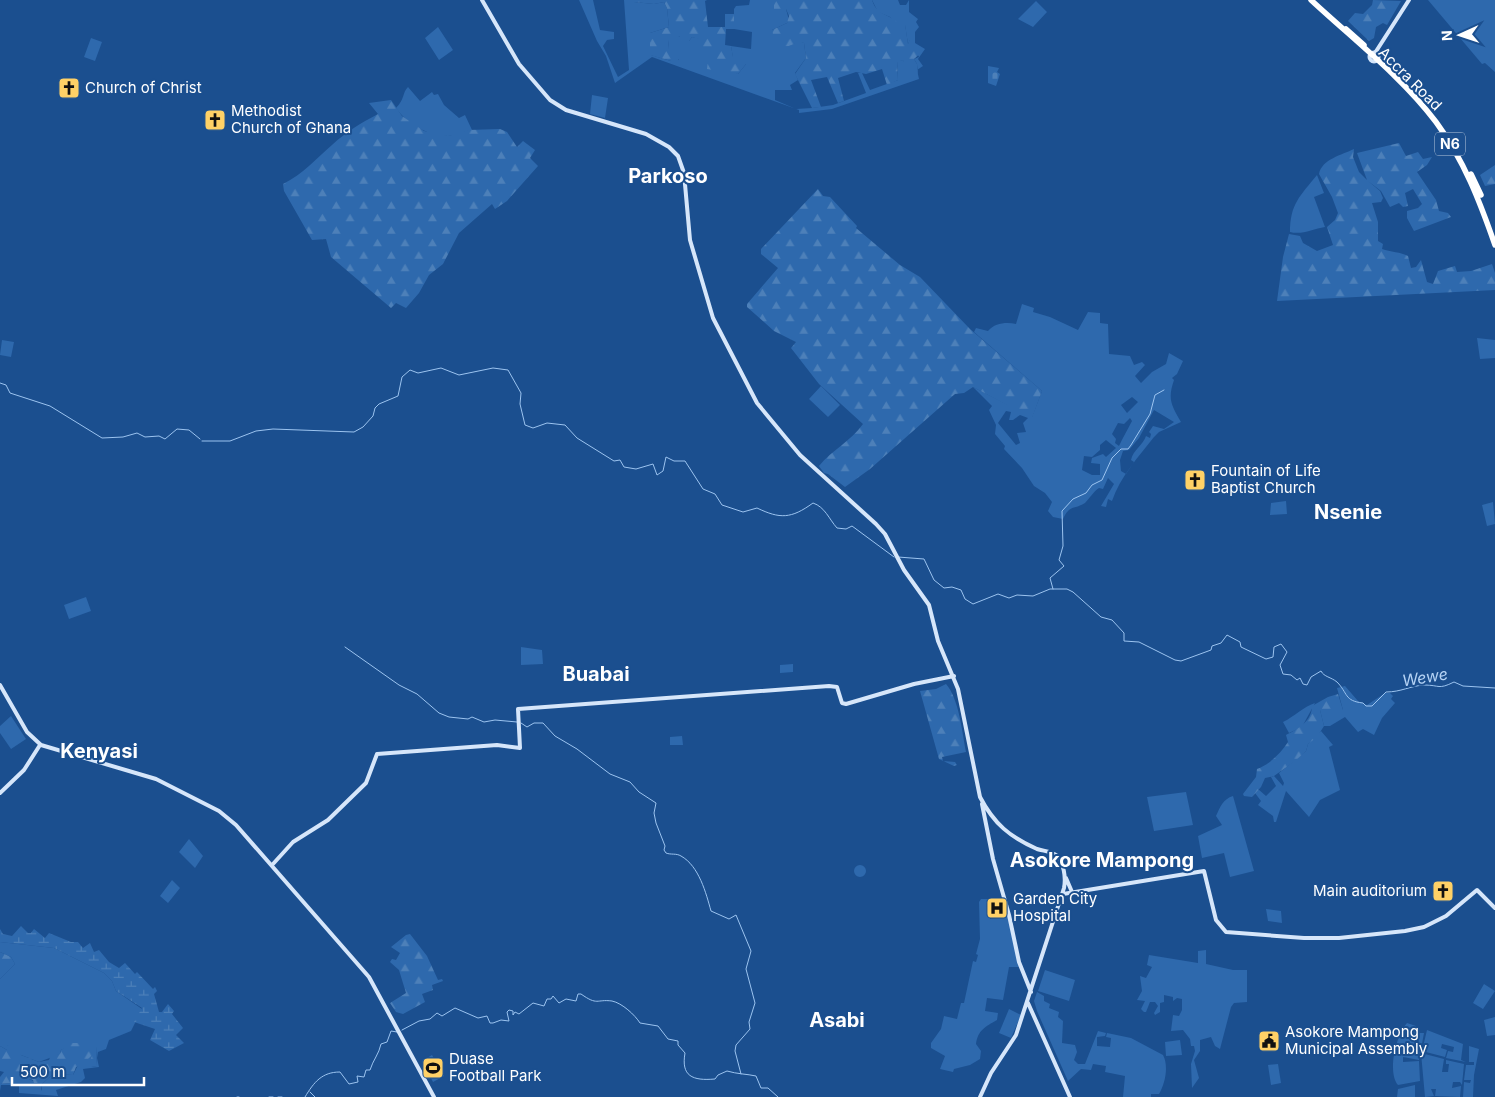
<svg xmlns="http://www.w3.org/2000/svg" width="1495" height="1097" font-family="Inter,sans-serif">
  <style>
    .grass { fill: #2e69ad; fill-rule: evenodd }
    .forest { fill: url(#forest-firs) }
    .wetland { fill: url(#wetland-marsh) }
    .cemetery { fill: url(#cemetery-stones) }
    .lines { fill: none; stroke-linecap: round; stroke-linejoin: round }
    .stream { stroke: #9cc4f0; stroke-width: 1 }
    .secondary { stroke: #d6e6fa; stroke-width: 4 }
    .highway { stroke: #fff; stroke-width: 5.5 }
    .labels { text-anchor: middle; stroke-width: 4; stroke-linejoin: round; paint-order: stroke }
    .shield { fill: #1b4f8f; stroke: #bbcadd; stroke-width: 1 }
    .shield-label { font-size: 14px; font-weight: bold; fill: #fff }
    .street-label { font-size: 15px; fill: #fff; stroke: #1b4f8f }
    .poi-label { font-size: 15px; fill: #fff; stroke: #1b4f8f; text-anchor: start }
    .water-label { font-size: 16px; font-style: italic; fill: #b5d3f5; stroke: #1b4f8f }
    .district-label { font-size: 20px; font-weight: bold; fill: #fff; stroke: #1b4f8f }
  </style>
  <defs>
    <pattern id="forest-firs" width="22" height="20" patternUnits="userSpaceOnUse" patternTransform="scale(1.25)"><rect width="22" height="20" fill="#2e69ad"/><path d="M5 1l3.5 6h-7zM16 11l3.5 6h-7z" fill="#4d80b9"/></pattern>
    <pattern id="wetland-marsh" width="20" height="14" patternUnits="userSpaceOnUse" patternTransform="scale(1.25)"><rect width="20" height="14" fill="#2e69ad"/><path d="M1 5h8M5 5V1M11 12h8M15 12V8" fill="none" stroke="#4d80b9"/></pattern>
    <pattern id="cemetery-stones" width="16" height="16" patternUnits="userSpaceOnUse" patternTransform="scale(1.25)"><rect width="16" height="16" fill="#2e69ad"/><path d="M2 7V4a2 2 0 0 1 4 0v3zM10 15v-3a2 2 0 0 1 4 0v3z" fill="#4d80b9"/></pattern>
  </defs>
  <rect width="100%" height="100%" fill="#1b4f8f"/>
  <path class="grass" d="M579,0H593L600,30L614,32V39L607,40L603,46L618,77L629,70L624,0H634V2L654,4L664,2L667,8L669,27L650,33L651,55L671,61L679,60L668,48L669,40L678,36L689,41L692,37L702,39C704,64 718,64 738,74L746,64L733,58L731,46L751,49L752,32L734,29V9L736,6L749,5L750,0H774V9H786L789,20L787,23L772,30L789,46L799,41L804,43L806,58L795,73L798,80L790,85L792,90H775V100L796,109L812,108L833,105L866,93L858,73H862L870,90L898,80L897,61L903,60L906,66L918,75L917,64L914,59L919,57L910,40L908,44L905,25L900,28L890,17L878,12L872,0H898L900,5H906L909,0V12L918,19L916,22L919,27L915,32V43L925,49L918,59L923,66L917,70L919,79L832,109L799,113V110L652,57L615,83L606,56L597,41Z
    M1428,0H1495V72L1485,63L1482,64Z
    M1036,1L1047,12L1033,27L1018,19Z
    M438,27L453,50L439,60L425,38Z
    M91,38L102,42L95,61L84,57Z
    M408,87L420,101L432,92L434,95L438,94L444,105L459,118L465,115L472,130C464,131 456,136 448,136C428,136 407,124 396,108C405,99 402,93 408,87Z
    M592,95L608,98L605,118L590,114Z
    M1317,175L1324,193L1314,197L1325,227C1313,229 1302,235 1290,232C1290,204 1300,196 1317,175Z
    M1022,304L1034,308L1033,312L1050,317L1078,330L1088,312L1100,313V323L1108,324L1109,354L1130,356L1134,365L1142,362L1145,365L1135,376L1141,383L1152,372L1166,364L1169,353L1183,361L1177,374L1172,378L1174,380C1167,400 1172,406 1181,422L1159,432L1154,437C1139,456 1120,477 1112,501L1108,499L1106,507L1101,506L1114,484L1108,478L1103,489L1099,488C1093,492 1090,498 1085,503C1074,510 1070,504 1063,519L1053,517L1048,511L1052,502L1045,493L1034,486L1022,468L1004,449L1005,446L995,434L996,425L989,410L992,406L973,387L1032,417L1042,391L974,332L976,328L988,331C995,323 1006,322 1016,324ZM1132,397L1138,402L1127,413L1121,405ZM1154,410L1174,422L1164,429L1153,426L1149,432L1151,434L1150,438L1146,436C1143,445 1133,450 1131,460L1134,462L1126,474L1121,471L1120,460L1123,451L1129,450L1139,438ZM1006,411L1011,412L1009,420H1013L1020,415L1028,418L1023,423L1026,432L1017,433L1020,443L1016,445L998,423ZM1130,418L1132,421C1128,429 1123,437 1119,446L1115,443L1116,439L1112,434L1118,423L1124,424ZM1106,440L1116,448L1106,457L1103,454L1092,458L1091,463L1100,464V475H1092L1082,470L1084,456L1092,457L1100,450V445Z
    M1477,338L1495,340V358L1480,359Z
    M2,340L14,342L11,357L0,355Z
    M821,386L840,405L828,417L809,399Z
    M1286,501L1287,514L1270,515L1271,503Z
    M1493,502L1495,524L1487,526L1482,505Z
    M86,597L91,611L69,619L64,605Z
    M521,647L542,650L543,664L521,665Z
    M793,664V672L780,673V665Z
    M1345,686L1358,701L1367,705L1385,693H1390L1393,696L1391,699L1395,703L1382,718L1374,735L1363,729L1358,732L1345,717L1330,726H1324L1320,710H1343L1337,688Z
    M1315,703L1302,727L1289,733L1283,722C1295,716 1303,707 1315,703Z
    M11,716L26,739L11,749L0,733V726Z
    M1321,731L1333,745L1329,747L1340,790L1320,800L1309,817L1286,791L1276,822H1274L1273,816L1258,805L1261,801L1255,793L1258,789L1266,796L1276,786L1271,777L1274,776L1283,786L1284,783L1279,773L1306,751L1308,744Z
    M682,736L683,745H670V737Z
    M1186,792L1193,825L1154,831L1147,797Z
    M1233,796L1254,871L1230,877L1224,853L1202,858L1198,836L1222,825L1216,816C1220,807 1223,799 1233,796Z
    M189,839L203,856L195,868L179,852Z
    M854 871a6 6 0 1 1 12 0a6 6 0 1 1-12 0Z
    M172,880L180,888L168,903L160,896Z
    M981,899H989L990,919L1008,917L1019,967H1009L1003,1000L987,998L985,1011L998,1013L997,1020C985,1027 978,1030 976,1044L981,1051L980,1059L970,1065L954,1069L953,1072L940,1069L945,1056L931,1048V1043L941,1029L944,1016L957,1019L961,1003H964L973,961L976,962L978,955L976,954L980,939L979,902Z
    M1266,909L1281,911L1282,923L1268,921Z
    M0,942L54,948L104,973L112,981L116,991L142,1009L131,1031L109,1040L106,1049L98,1052L97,1058L99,1067L83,1069L85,1078L81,1082L56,1090L58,1096L19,1093V1085H1L0,1091V1084L11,1083L14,1079L29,1075V1079L38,1083L42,1091V1084L53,1074L73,1075L81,1059H87L92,1054L91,1067L97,1066L96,1047H68L61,1050L60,1054L39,1062L21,1055L7,1045V1050L0,1046V979L15,964L11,957L0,952Z
    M1206,950V964L1233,970H1247V1002L1234,1003L1231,1007L1220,1049L1215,1046L1211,1037L1200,1040V1051L1194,1060L1199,1078L1192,1088L1191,1064L1195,1051L1194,1046H1191L1190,1039L1183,1030L1171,1031L1173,1015L1179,1016L1182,1010V999L1177,998L1173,1001V997L1164,995V1002L1160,1003V1012L1155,1015L1154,1013L1158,1006L1155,1002H1150L1146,1012H1144L1141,1009L1145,1001L1137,1000L1142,991L1140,976L1146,978L1152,967L1147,965L1149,955L1198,963V951Z
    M1045,970L1075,980L1069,1001L1038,991Z
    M1484,984L1495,991L1483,1009L1473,1003Z
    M1037,992L1044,996V1001L1050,1004L1049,1008L1059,1012L1058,1017L1063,1021L1062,1043L1075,1045L1077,1052L1074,1060L1078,1064H1085L1098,1031L1106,1033L1105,1036L1097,1037V1046L1110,1047L1111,1038L1106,1037L1107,1033L1131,1038L1163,1055C1169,1066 1165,1084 1159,1094H1151V1097H1123L1125,1076L1105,1072L1106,1066L1093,1064L1091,1070L1081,1069L1068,1081L1037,1011L1034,1001Z
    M1009,1009L1021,1015L1011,1038L999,1033Z
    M1495,1017V1035L1487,1036L1484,1020Z
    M1407,1023L1416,1026L1417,1033H1424L1419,1060L1403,1057V1062L1419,1061L1420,1081L1398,1085C1387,1072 1396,1035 1407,1023Z
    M1427,1030L1463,1044L1461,1060L1466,1062L1446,1058L1448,1051L1453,1052L1454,1047L1442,1044L1441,1048L1447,1050L1445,1057L1422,1051Z
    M1180,1040L1182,1055L1166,1056L1165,1042Z
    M1469,1046L1479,1049L1474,1075L1473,1097H1463L1464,1082L1470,1083L1471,1080H1464L1466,1065H1474V1062H1469Z
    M1421,1053L1444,1059L1442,1072H1448L1449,1064H1446V1060L1464,1064L1462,1085L1460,1082H1453L1452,1088L1461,1086L1460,1097L1435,1096L1436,1089H1431L1434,1096L1425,1097Z
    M432,1055L444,1076L433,1082L422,1061Z
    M1278,1064L1281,1083L1271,1085L1268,1065Z
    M1415,1085V1097H1397L1398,1089Z"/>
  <path class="forest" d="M634,0H707L705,1L708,27H725V14H734V29H726L725,45L731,46L733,57L746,61V64L738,74L707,69L708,59L703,52L697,50L702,40L692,37L689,41L683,42L679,36L676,41L669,40L668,48L675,50L679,61H671L650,55V33L669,27L667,8L664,2L654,4L634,2Z
    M774,0H872C878,19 893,12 900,27L905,24L908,44L910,39L922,52L914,59L917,64L918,75L907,77L903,60L897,62L898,80L887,85L882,69L866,74L856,72L838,78L844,101L838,103L827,77L811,80L821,107L812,108L795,74L806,58L804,43L799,42L789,46L776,47L772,30L787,23L789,16L786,9H774Z
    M1373,0L1401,1L1387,25L1383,23L1376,27L1374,38L1369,41L1348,21L1355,13L1363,14L1372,5Z
    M391,100L402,116L424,131L449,136L468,130L500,129L507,132L517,147L523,141L535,150L530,158L538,166L507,201L495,209L492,204L459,233L443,264L429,275L419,293L406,308L396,303L391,308L331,257L326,239L312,240L284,191L283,184C303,174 316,159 332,145C346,132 361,123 378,114L369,103Z
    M1399,143L1406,156L1418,152L1423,159L1432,157L1427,165L1417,172L1436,200L1439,211L1448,213L1451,217L1414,231L1407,218V211L1418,208L1422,204L1413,189L1405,193L1408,206L1403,207L1399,203L1390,207L1381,191L1368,181L1380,191L1383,198L1381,202L1372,203L1378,222V241L1383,244L1382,249C1390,252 1401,252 1408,256L1411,268L1416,267L1421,260L1427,282L1433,284L1438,271L1455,266L1457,272L1471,271L1492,264L1495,273V290L1277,301L1283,257L1289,234L1300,236L1303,243L1317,251L1333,245L1327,227L1335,220L1338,213L1332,197L1319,174C1322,159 1342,155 1354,149L1353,157L1359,172L1367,180L1357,153Z
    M1495,165V184L1485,186L1480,175Z
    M818,189L823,196L830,197L857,226L856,228L900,265L920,277L970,329L1042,391L1032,418L1013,409L1008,410L1007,405L973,387L964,393L955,394L870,469L845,487L828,474L824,473L819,466C832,450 851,441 863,424L819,384L791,348L796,342L774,331L747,307V304L778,268L761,254V249Z
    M946,684C959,699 962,731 966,752L942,757L943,761L955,762L957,765L954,766L939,759L920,691L936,689Z
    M1338,694L1343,710H1320L1324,726L1317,737L1308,744L1306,751L1295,761L1274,776L1265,778L1261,787L1252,797L1244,796L1243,794L1256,777L1257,769C1269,765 1281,753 1288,742L1286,735C1298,729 1312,721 1312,706L1328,697Z
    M410,934L427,956L438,980L442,979L443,981L432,985L433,990L422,994L425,1002L403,1014L396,1012L390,1003L406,993L399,970L390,962L392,959L396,960L400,953L391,947L406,935Z
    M0,952L11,957L15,964L0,979Z
    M72,1043H85L96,1047L97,1066L91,1067L90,1062L92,1055L87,1060L81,1059V1065L76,1067L73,1075L53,1074L42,1084L41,1092L38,1083H34L33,1080L29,1079L28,1075L24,1077L27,1079L24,1082L14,1079L11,1083L0,1084V1077L4,1072L0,1071V1046L7,1050V1045L19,1048L21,1055L39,1062L49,1060L51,1055L60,1054L61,1050Z"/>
  <path class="wetland" d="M21,926L28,933H31L34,929L45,938L49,933L71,942H78L83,948L90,943L94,952L99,950L109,962L119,968L125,963L135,974L137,972L153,989L155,987L157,991L154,994L159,1012H162L168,1004L174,1011L172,1014L183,1028L176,1035L184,1043L169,1051L150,1040L155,1029L134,1022L142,1008L116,991L112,981L104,973L54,948L0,942V929L3,934L12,936Z"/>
  <path class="cemetery" d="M988,66L999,68L997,72L1000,74L996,86L988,83Z"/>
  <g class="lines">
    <path class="stream" d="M0,383L6,385L10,393L50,406L102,438L123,437L137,433L145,437L159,436L165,439L177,429L189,430L200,439
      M202,441H230L256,431L273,429L354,432L363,427L373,416L375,408L379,404L398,396L402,377L410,370L418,373L441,368L459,375L493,368L508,370L521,393L520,404L525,425L533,428L547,423L565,425L577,438L614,461L620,460L624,467L636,469L653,464L657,475L663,471L666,457L674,461H685L703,489L715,494L722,505L743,512L757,508C780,519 791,519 813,503C825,507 829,519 837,528L846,529L852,526L894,557
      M898,557L924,559L934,580L944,588L952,587L961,590L965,599L973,604L998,594L1009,598L1017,595L1033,596L1050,589H1067L1073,592L1101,617L1112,620L1124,633V641L1139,642L1175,660L1181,661L1211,650L1212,646L1221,643L1227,635L1240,642L1241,647L1266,659L1273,657L1274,647L1281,644L1287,652L1280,665L1283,674L1291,675L1297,680L1300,678L1303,684L1307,685L1311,677L1321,671C1324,677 1331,677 1337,682C1348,693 1344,701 1363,703L1366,706H1372L1386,692C1401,692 1410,686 1424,685C1440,685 1438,690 1454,682L1463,686L1495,688
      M1053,589L1050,578L1064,566L1059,560L1063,546L1062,511L1073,499L1086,493L1092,485L1102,480L1112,458L1121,449H1128L1131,445L1150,414L1155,395L1164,390
      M345,647L399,685L417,694L439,713L449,717L468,719L472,717L484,722L495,720L517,722
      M521,723L527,727L534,723H543L555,736L577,749L610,774L630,782L639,792L656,803L654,813L656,823L665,846L664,850L666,853C671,855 676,853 681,856C699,866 706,893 711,911L729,919L736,915L751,951L746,969L755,1003L749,1022L750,1029L736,1045L735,1051L741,1074
      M402,1030L419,1021L430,1019L437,1013L442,1016L455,1008L478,1018L487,1016L490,1023H493L501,1020L509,1021L507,1012L509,1010L513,1011V1015L515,1012L519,1014L533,1003L544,1006L547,999H551L553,996L559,1003L566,999L576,1001L578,994H581C598,1006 596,999 612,1001C622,1003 635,1015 640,1023L658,1026L668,1039L678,1041V1045L685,1053C681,1076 692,1081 715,1079L718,1075L727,1071C737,1074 747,1074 756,1076L761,1088H768L778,1097
      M310,1092L315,1097
      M237,1097H239
      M269,1097H273
      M278,1097H282
      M305,1097C314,1082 322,1072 340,1072L349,1084L358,1082L357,1076L364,1077L366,1070H370C373,1060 379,1054 381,1044L387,1042L391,1031L397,1032"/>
    <path class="secondary" d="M482,0L519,64L550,100L566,110L646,134L669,147L678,156L684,173L690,240L713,318L757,403L800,455L876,524L885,534L904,570L929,605L938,641L958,689L980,797C994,824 1010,837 1037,849C1043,851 1051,851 1056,855C1064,862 1066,878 1064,888L1016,1035L991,1073L980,1097
      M1369.5 57a4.5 4.5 0 1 1 9 0a4.5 4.5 0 1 1-9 0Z
      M1375,53L1409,0
      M0,685L27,732L41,745L156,779L219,811L236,825L369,977L434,1097
      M0,793L24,770L40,745
      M982,804L993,859L1009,915L1019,962L1031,992
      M273,864L293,842L328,820L366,783L377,754L497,745L520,748L518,709L829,686L837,687L842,703L846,704L914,684L954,676
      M1066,878L1072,892
      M1063,894L1204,871L1216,920L1226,932L1304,938H1339L1405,931L1424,927L1446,916L1477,890L1495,908
      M1028,1003L1070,1097"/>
    <path class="highway" d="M1311,0C1353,39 1401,76 1436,122C1464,160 1480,202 1495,245
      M1346,29L1364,45
      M1471,174L1481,195"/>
  </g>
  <defs>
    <g id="church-square" transform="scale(1.125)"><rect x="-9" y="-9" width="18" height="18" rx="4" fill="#ffd166" stroke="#1b4f8f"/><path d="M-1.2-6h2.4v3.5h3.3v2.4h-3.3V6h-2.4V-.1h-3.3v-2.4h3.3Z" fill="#111"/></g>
    <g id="hospital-square" transform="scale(1.125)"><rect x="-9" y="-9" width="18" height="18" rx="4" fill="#ffd166" stroke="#1b4f8f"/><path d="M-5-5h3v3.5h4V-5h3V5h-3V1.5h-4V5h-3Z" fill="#111"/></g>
    <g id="civic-square" transform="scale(1.125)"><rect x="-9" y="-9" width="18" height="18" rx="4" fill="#ffd166" stroke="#1b4f8f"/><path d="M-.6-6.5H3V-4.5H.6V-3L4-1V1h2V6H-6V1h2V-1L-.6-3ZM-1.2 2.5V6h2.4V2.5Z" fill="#111"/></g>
    <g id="stadium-square" transform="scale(1.125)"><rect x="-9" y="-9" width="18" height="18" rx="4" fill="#ffd166" stroke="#1b4f8f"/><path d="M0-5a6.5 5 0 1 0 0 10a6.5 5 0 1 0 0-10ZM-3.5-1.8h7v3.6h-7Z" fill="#111"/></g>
  </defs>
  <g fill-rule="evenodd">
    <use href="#church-square" x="69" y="88"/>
    <use href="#church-square" x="215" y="120"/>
    <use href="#church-square" x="1195" y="480"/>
    <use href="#church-square" x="1443" y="891"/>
    <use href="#hospital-square" x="997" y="908"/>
    <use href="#civic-square" x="1269" y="1041"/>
    <use href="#stadium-square" x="433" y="1068"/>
  </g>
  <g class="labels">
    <rect class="shield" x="1435" y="132.5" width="30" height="23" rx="4"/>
    <g class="shield-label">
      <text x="1450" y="149">N6</text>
    </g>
    <g class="street-label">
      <text transform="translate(1410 79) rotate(45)" y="5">Accra Road</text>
    </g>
    <g class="poi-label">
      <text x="85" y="93">Church of Christ</text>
      <text x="231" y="116">Methodist<tspan x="231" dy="17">Church of Ghana</tspan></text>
      <text x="1211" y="476">Fountain of Life<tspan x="1211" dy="17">Baptist Church</tspan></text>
      <text x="1427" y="896" text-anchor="end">Main auditorium</text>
      <text x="1013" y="904">Garden City<tspan x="1013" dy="17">Hospital</tspan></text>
      <text x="1285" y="1037">Asokore Mampong<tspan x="1285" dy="17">Municipal Assembly</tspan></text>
      <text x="449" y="1064">Duase<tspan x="449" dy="17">Football Park</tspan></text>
    </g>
    <g class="water-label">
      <text transform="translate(1425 677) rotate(-9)" y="6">Wewe</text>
    </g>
    <g class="district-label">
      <text x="668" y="183">Parkoso</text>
      <text x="1348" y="519">Nsenie</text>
      <text x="596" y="681">Buabai</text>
      <text x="99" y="758">Kenyasi</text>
      <text x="1102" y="867">Asokore Mampong</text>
      <text x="837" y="1027">Asabi</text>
    </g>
  </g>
  <g transform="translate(1460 35) rotate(267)" stroke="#1b4f8f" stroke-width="4" paint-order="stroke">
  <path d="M0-4L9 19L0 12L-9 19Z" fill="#ffffff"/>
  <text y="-8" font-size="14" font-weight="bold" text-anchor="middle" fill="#ffffff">N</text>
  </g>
  <path d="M12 1077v8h132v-8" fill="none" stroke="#ffffff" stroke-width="2.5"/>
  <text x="20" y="1077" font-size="15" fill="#ffffff" stroke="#1b4f8f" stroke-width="4" paint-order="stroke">500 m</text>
</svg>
